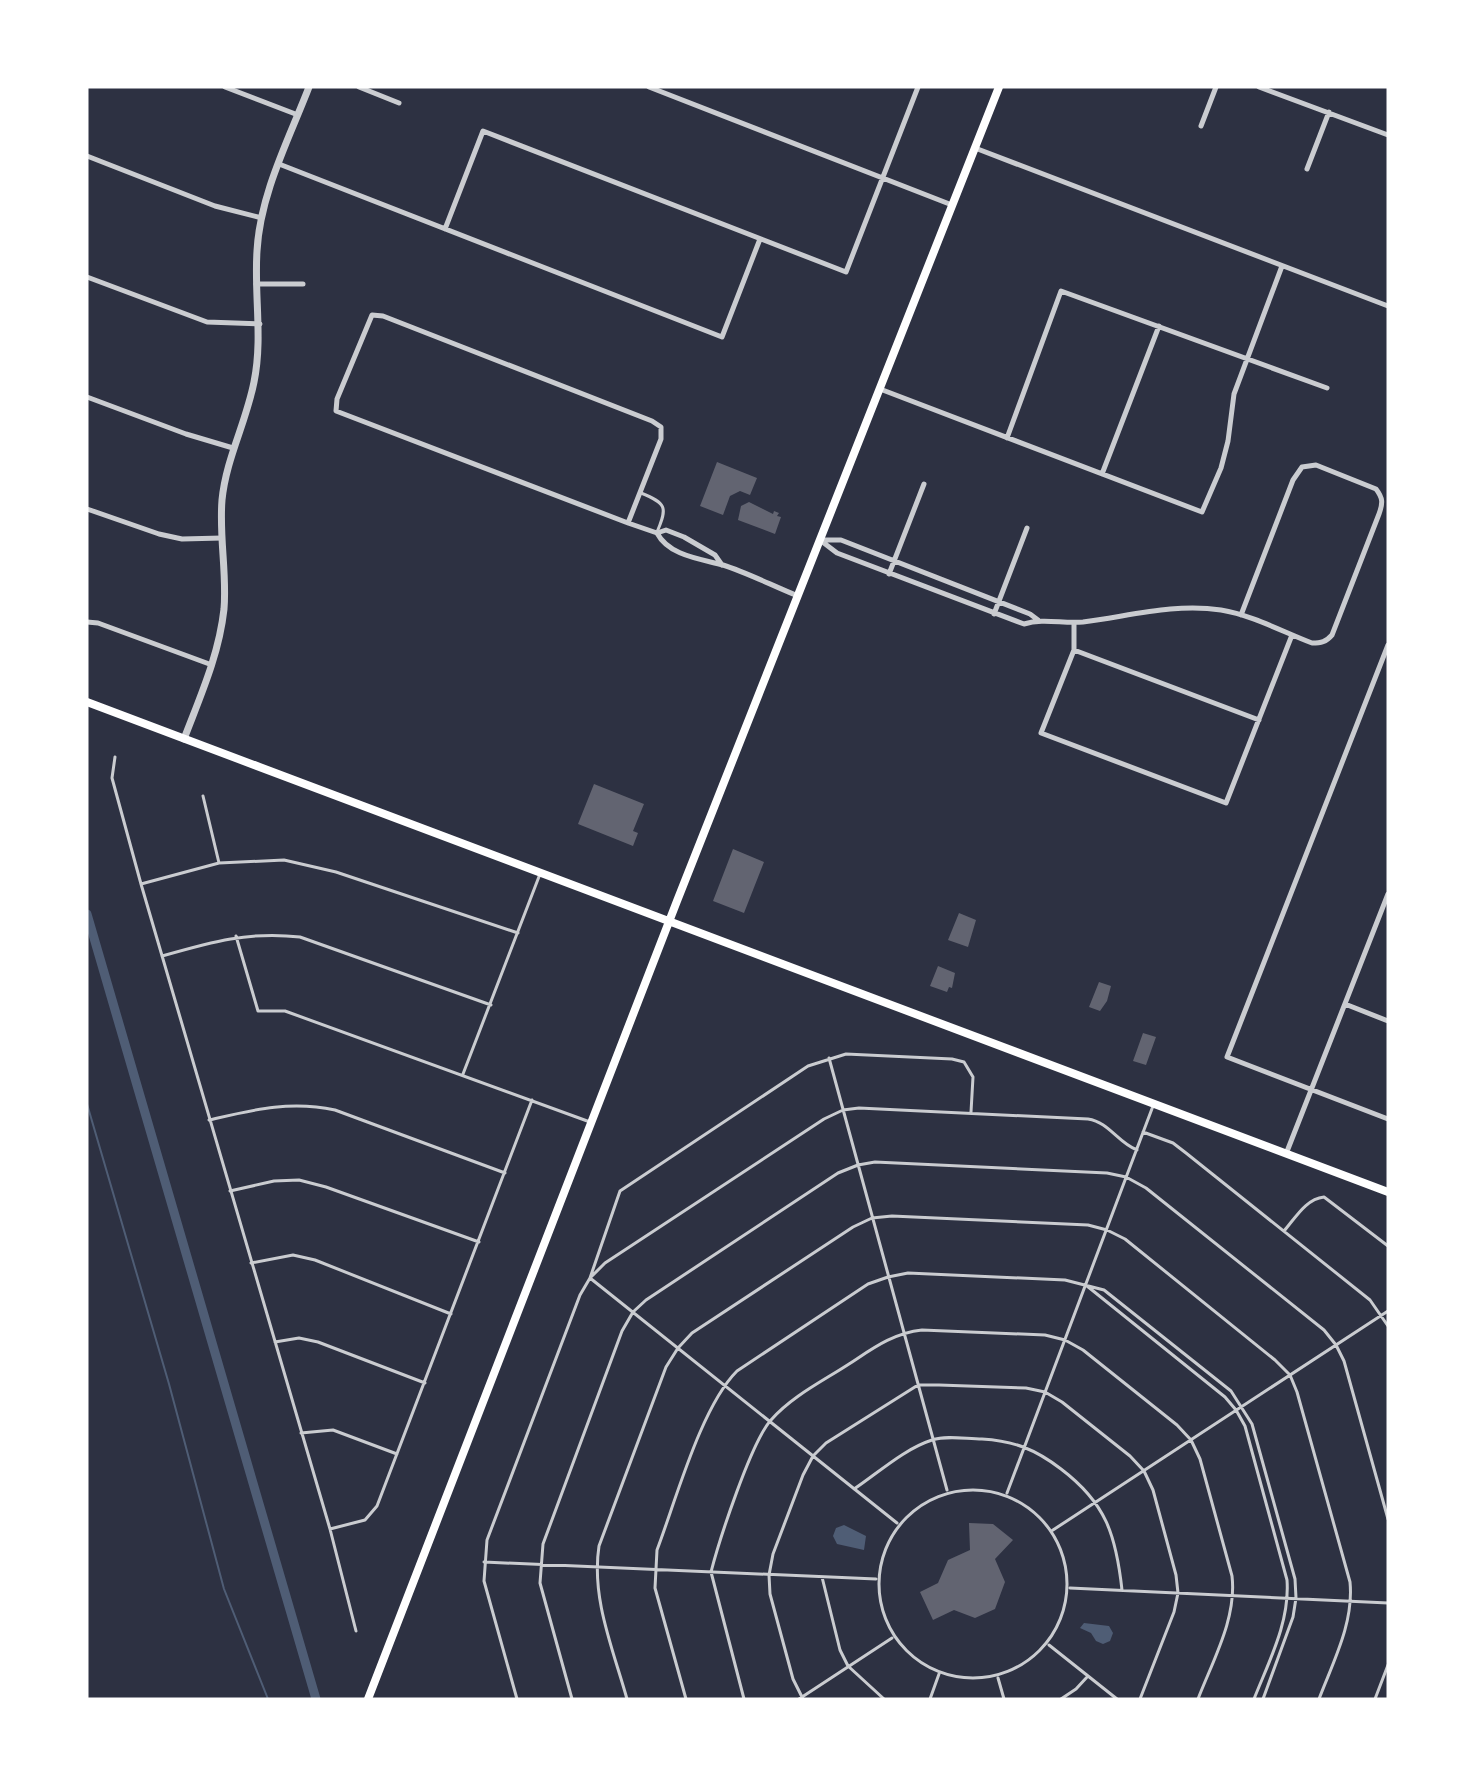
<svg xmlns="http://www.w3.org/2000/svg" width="1475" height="1786" font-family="Jost,sans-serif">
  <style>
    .water { fill: #4f5d75 }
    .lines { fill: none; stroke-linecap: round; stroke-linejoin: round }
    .stream { stroke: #4f5d75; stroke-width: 2 }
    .canal { stroke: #4f5d75; stroke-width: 9 }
    .building { fill: #626471 }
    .service { stroke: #caccd0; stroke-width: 3 }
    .minor { stroke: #caccd0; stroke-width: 5 }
    .tertiary { stroke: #caccd0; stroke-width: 7 }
    .secondary { stroke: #fff; stroke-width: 8 }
  </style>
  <rect width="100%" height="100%" fill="#2d3142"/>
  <path class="water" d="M844,1525L866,1536L864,1550L837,1544L833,1536L836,1528Z
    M1084,1623L1109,1626L1113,1633L1110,1641L1103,1644L1096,1641L1091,1633L1080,1628Z"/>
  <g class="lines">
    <path class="stream" d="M87,1104L169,1384L224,1589L268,1699"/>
    <path class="canal" d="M87,914L316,1699"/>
  </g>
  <path class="building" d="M717,462L757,478L750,495L740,491L730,496L723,515L700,506Z
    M749,502L773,514L774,511L779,513L777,516L781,517L775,534L738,520L741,506Z
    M594,784L644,804L633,831L638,833L633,846L578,824Z
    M733,849L764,862L744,913L713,901Z
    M959,913L976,920L968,947L948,940Z
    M938,966L955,973L952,988L949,987L947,992L930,986Z
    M1099,982L1111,986L1107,1001L1100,1011L1089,1007Z
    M1143,1033L1156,1037L1146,1065L1133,1061Z
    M969,1523L993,1524L1013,1540L995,1559L1005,1582L995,1609L975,1618L954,1610L933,1620L920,1592L938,1583L948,1560L970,1550Z"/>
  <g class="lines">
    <path class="service" d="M641,493C666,503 668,507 657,532
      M115,757L112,778L141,884L330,1529L356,1631
      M203,796L219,863
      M141,884L219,863L284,860L336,872L518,933
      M236,936L258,1011H285L590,1122
      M162,956C211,942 249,931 300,937L491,1005
      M829,1058L947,1490
      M463,1074L540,874
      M209,1120C252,1110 290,1100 335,1110L505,1173
      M1143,1132L1173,1143L1186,1153L1370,1300L1388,1326
      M230,1191L274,1181L299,1180L326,1187L479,1242
      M1284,1231C1296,1217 1306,1199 1324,1197L1388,1246
      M251,1263L293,1255L315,1260L451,1314
      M1087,1286L1225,1397L1236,1410L1245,1426L1287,1580C1290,1622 1269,1661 1254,1699
      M275,1342L299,1338L318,1342L425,1383
      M301,1433L333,1430L397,1454
      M854,1489C878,1473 904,1449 932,1440C947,1435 966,1439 982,1439C1014,1441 1035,1449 1061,1469C1106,1503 1116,1535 1122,1590
      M879 1584a94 94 0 1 1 188 0a94 94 0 1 1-188 0Z
      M1007,1493L1153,1106
      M897,1523L590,1278L620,1191L808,1066L846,1054L952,1059L964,1062L973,1077L971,1112
      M330,1529L365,1520L377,1506L532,1100
      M1053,1530L1388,1311
      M484,1562L876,1579
      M822,1577L840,1650L848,1666L884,1699
      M1070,1588L1388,1603
      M1049,1645L1117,1699
      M998,1678L1004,1699
      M517,1699L484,1581L487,1540L580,1295L590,1278L605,1263L824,1119L843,1110L859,1108L1088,1119C1109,1122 1118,1143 1137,1150
      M572,1699L540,1583L543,1544L622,1331L633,1312L646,1300L838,1173L858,1165L875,1162L1107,1173L1126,1177L1146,1188L1324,1330L1336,1345L1344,1361L1388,1519
      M627,1699C613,1649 591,1598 599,1546L666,1367L678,1348L692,1333L853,1227L872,1218L892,1216L1088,1225L1107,1230L1125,1239L1275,1360L1290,1375L1297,1392L1350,1582C1354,1623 1333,1662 1319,1699
      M686,1699L655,1588L657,1550C676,1500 701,1407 737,1371L868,1284L888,1277L908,1273L1065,1280L1104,1290L1231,1391L1252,1424L1295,1579L1296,1598L1293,1617L1263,1699
      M744,1699L711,1572C719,1541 751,1442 771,1420C792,1396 823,1381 849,1364C872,1349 893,1333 922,1330L1045,1335L1065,1340L1083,1350L1177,1425L1191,1440L1200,1459L1232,1576C1237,1618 1213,1660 1198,1699
      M799,1699L892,1638
      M803,1699L793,1679L770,1594L769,1575L773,1554L803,1475L813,1456L826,1443L918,1385H939L1026,1388L1045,1392L1062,1402L1130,1456L1144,1471L1153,1490L1176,1575L1178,1593L1174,1612L1140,1699
      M930,1699L939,1674
      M1061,1699L1076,1689L1088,1676
      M1375,1699L1388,1665"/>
    <path class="minor" d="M225,87L298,115
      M359,87L399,103
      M649,87L952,205
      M1259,87L1388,135
      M1201,126L1216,87
      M975,148L1388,306
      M87,156L215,206L262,218
      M279,164L722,337L760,239
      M1307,169L1329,112
      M445,229L483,131L846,272L918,87
      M87,277L207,322L260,324
      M256,284H303
      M880,389L1202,512L1221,468L1228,441L1234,394L1282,266
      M87,397L186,434L233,448
      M1007,438L1061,291L1327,388
      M1102,474L1159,326
      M87,509L159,534L182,539L222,538
      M628,523L661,439V427L652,421L383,316L372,315L337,399L336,411L628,523L657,533L666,530L684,537L715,555L722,565
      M657,533C669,556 701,559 723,565C748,573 773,586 798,596
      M820,540L837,553L1024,624C1044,618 1063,624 1083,622C1130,616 1174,603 1221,610C1252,615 1283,632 1312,643C1321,643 1326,642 1332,635L1379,514C1383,503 1383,498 1376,489L1316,465L1302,467L1293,480L1241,615
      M820,540H841L1030,614L1038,620
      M889,574L924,484
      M994,614L1027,528
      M87,622L98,623L212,665
      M1074,623V650L1041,733L1226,803L1292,635
      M1388,645L1227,1057L1388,1119
      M1074,650L1259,720
      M1345,1004L1388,1021
      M1286,1154L1388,894"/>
    <path class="tertiary" d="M184,739C200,697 219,655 224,609C227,573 219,537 222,500C226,459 246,423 254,382C263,338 254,295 257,251C260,194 289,139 309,87"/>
    <path class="secondary" d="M87,702L1388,1192
      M368,1699L677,901L999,87"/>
  </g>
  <rect width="1475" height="1786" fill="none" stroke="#ffffff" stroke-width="177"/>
</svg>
